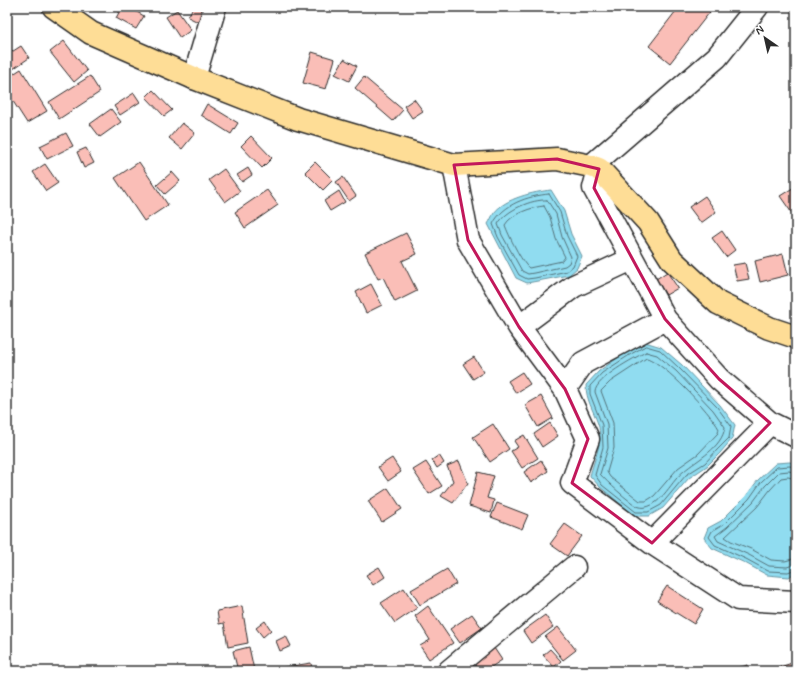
<svg xmlns="http://www.w3.org/2000/svg" width="803" height="678" font-family="Mynerve,sans-serif">
  <style>
    .water { fill: #90dcf0; stroke: #6895a1 }
    .lines { fill: none; stroke-linecap: round; stroke-linejoin: round }
    .shore { stroke: #53727a; stroke-width: 1 }
    .building { fill: #fabeb7; stroke: #2b2b2b }
    .minor-casing { stroke: #2b2b2b; stroke-width: 25 }
    .major-casing { stroke: #2b2b2b; stroke-width: 25 }
    .minor { stroke: #fff; stroke-width: 22 }
    .major { stroke: #fedd96; stroke-width: 22 }
    .marked { fill: none; stroke: #c2185b; stroke-width: 3; stroke-linejoin: round }
  </style>
  <rect width="100%" height="100%" fill="#fff"/>
  <filter id="ink" filterUnits="userSpaceOnUse"><feTurbulence type="fractalNoise" baseFrequency=".025" numOctaves="2"/><feDisplacementMap in="SourceGraphic" scale="8" xChannelSelector="R" yChannelSelector="G"/><feConvolveMatrix kernelMatrix="1 2 1 2 8 2 1 2 1" color-interpolation-filters="sRGB"/></filter>
  <g filter="url(#ink)">
    <path class="water" d="M551,190L564,211L571,234L582,256L577,268L569,275L527,283L516,278L488,224C490,221 492,216 494,213C505,198 534,192 551,190Z
      M645,342L661,347L682,365L720,405L735,425L732,439L720,453L707,466L689,478L663,508L649,516H635L600,487L590,476C594,459 604,441 598,424C593,409 586,400 586,385L599,371L629,350Z
      M790,462L796,464V572L789,577L767,575L745,563L712,548L704,538L708,528L721,521L746,496L758,480L776,463Z"/>
    <g class="lines">
      <path class="shore" d="M549,194L560,212L567,236L577,256L573,266L567,271L535,278L527,279L519,275L498,237L493,224C503,204 528,196 549,194Z
        M547,200L556,214L562,237L571,257L569,263L565,266L534,273L528,274L522,271L502,235L498,224C506,210 532,199 547,200Z
        M544,206L550,217L556,239L565,257L562,261L529,268C522,263 508,234 505,225C511,214 532,207 544,206Z
        M646,346L660,350L679,368L717,407L731,426L729,438L717,450L705,463L686,475L661,505L648,512H636L602,485L595,475L603,447L602,425L590,394V386L602,373L631,354Z
        M646,352L657,355L676,371L713,410L725,427C722,448 698,459 684,471C672,480 662,504 646,507C644,508 639,507 637,506C628,501 607,482 600,474L608,448L607,424L595,392C596,378 634,358 646,352Z
        M647,358C664,363 710,412 719,429L718,433L698,454L678,468L654,496L646,501H640L610,477L607,472L614,448L613,423L601,391L610,382Z
        M796,468L790,466L777,467L761,482L749,499L724,524L712,531L709,537L715,545L746,559L768,571L788,572L796,569
        M796,473L789,471L779,472L765,486L753,502L727,527L715,536L718,541L749,555L769,566L787,567L796,564
        M796,479L788,477L781,478L770,490L757,507L725,537L731,541L751,549L771,560L785,561L796,558"/>
    </g>
    <path class="building" d="M122,7H128L144,16L136,29L116,18Z
      M193,7H207L198,22L188,17Z
      M679,7H711L713,8L670,63L649,46Z
      M177,10L191,30L180,38L166,17Z
      M64,41L87,71L74,82L50,52Z
      M21,46L29,58L13,69L7,60V55Z
      M312,52L335,59L326,89L303,83Z
      M344,59L357,66L349,81L335,74Z
      M21,69L47,111L27,123L7,92V78Z
      M90,76L100,92L59,119L49,102Z
      M364,77L403,110L393,121L355,88Z
      M153,90L172,110L164,116L146,97Z
      M134,93L140,102L120,115L114,106Z
      M414,99L423,111L412,118L404,106Z
      M207,104L238,123L231,134L201,115Z
      M111,109L121,122L100,137L90,124Z
      M182,123L195,133L182,149L169,138Z
      M66,133L73,146L47,159L40,146Z
      M251,136L272,158L262,168L241,146Z
      M86,148L94,163L84,168L77,152Z
      M139,162L168,205L144,221L115,178Z
      M315,162L333,180L323,190L305,172Z
      M45,164L58,183L46,191L33,172Z
      M248,168L252,175L242,182L237,175Z
      M224,169L240,191L225,202L209,180Z
      M172,172L180,181L165,194L157,185Z
      M343,177L356,196L349,201L336,182Z
      M796,186V219L780,196Z
      M267,190L278,205L245,228L235,212Z
      M339,191L345,202L330,211L324,201Z
      M705,196L716,212L701,223L689,207Z
      M722,231L735,250L726,257L712,238Z
      M406,233L417,254L402,261L417,291L395,302L383,277L378,279L365,253Z
      M783,254L788,275L760,282L755,261Z
      M745,263L749,279L737,281L733,265Z
      M667,272L678,288L666,295L656,279Z
      M371,284L382,305L366,313L356,292Z
      M474,357L484,372L473,379L463,364Z
      M522,372L530,384L516,393L508,381Z
      M541,396L553,418L538,427L525,405Z
      M550,423L558,436L542,447L534,434Z
      M493,424L509,449L490,462L473,437Z
      M524,435L538,458L522,468L511,451L518,447L514,441Z
      M439,455L444,463L437,468L432,460Z
      M392,458L401,472L388,481L378,467Z
      M541,460L548,471L531,483L524,472Z
      M459,461L468,483L453,503L441,496L453,481L447,466Z
      M426,462L442,486L429,494L413,470Z
      M478,472L494,476L487,498L494,500L491,513L469,506Z
      M388,488L402,509L382,522L368,501Z
      M497,503L528,515L522,529L491,517Z
      M565,524L582,536L567,556L550,544Z
      M379,567L385,577L373,585L366,575Z
      M447,569L456,584L420,605L411,590Z
      M667,586L703,609L694,624L657,601Z
      M404,588L417,608L395,623L381,603Z
      M242,606L248,643L228,647L224,623L219,624L217,611Z
      M428,606L453,643L429,659L420,646L430,640L415,616Z
      M472,614L482,628L460,643L450,629Z
      M545,615L553,627L531,643L523,631Z
      M265,621L271,630L263,637L256,628Z
      M558,627L576,650L563,660L545,637Z
      M286,636L291,646L280,651L276,641Z
      M249,647L254,670L238,671L233,651Z
      M494,648L502,660L485,671H479L473,662Z
      M550,649L561,661L554,667L543,655Z
      M795,662L796,671H768Z
      M311,663L312,671H280V668Z
      M748,665L749,671H734V669Z"/>
    <g class="lines">
      <g class="minor-casing">
        <path id="minor" d="M194,78L215,7
          M454,165L468,240L519,327L565,389L588,439L572,483L652,543L738,599L796,602
          M591,166L717,57L757,7
          M599,169L594,188L665,319L719,379L770,423L796,436
          M519,327L574,286L632,259
          M565,389L583,363L665,319
          M652,543L770,423
          M449,671L574,567"/>
      </g>
      <g class="major-casing">
        <path id="major" d="M54,7L91,33L194,78L298,119L454,165L557,159L591,166L599,169L648,222L672,260L718,303L769,328L796,337"/>
      </g>
      <use href="#minor" class="minor"/>
      <use href="#major" class="major"/>
    </g>
  </g>
  <path class="marked" d="M557,159L599,169L594,188L665,319L719,379L770,423L652,543L572,483L588,439L565,389L519,327L468,240L454,165Z"/>
  <rect width="803" height="678" fill="none" stroke="#fff" stroke-width="24"/>
  <rect x="12" y="12" width="779" height="654" fill="none" stroke="#2b2b2b" stroke-width="1.5" filter="url(#ink)"/>
  <g transform="translate(765 38) rotate(326)" stroke="#ffffff" stroke-width="3" paint-order="stroke">
  <path d="M0-3L7 15L0 10L-7 15Z" fill="#2b2b2b"/>
  <text y="-6" font-size="11" font-weight="bold" text-anchor="middle" fill="#2b2b2b">N</text>
  </g>
</svg>
